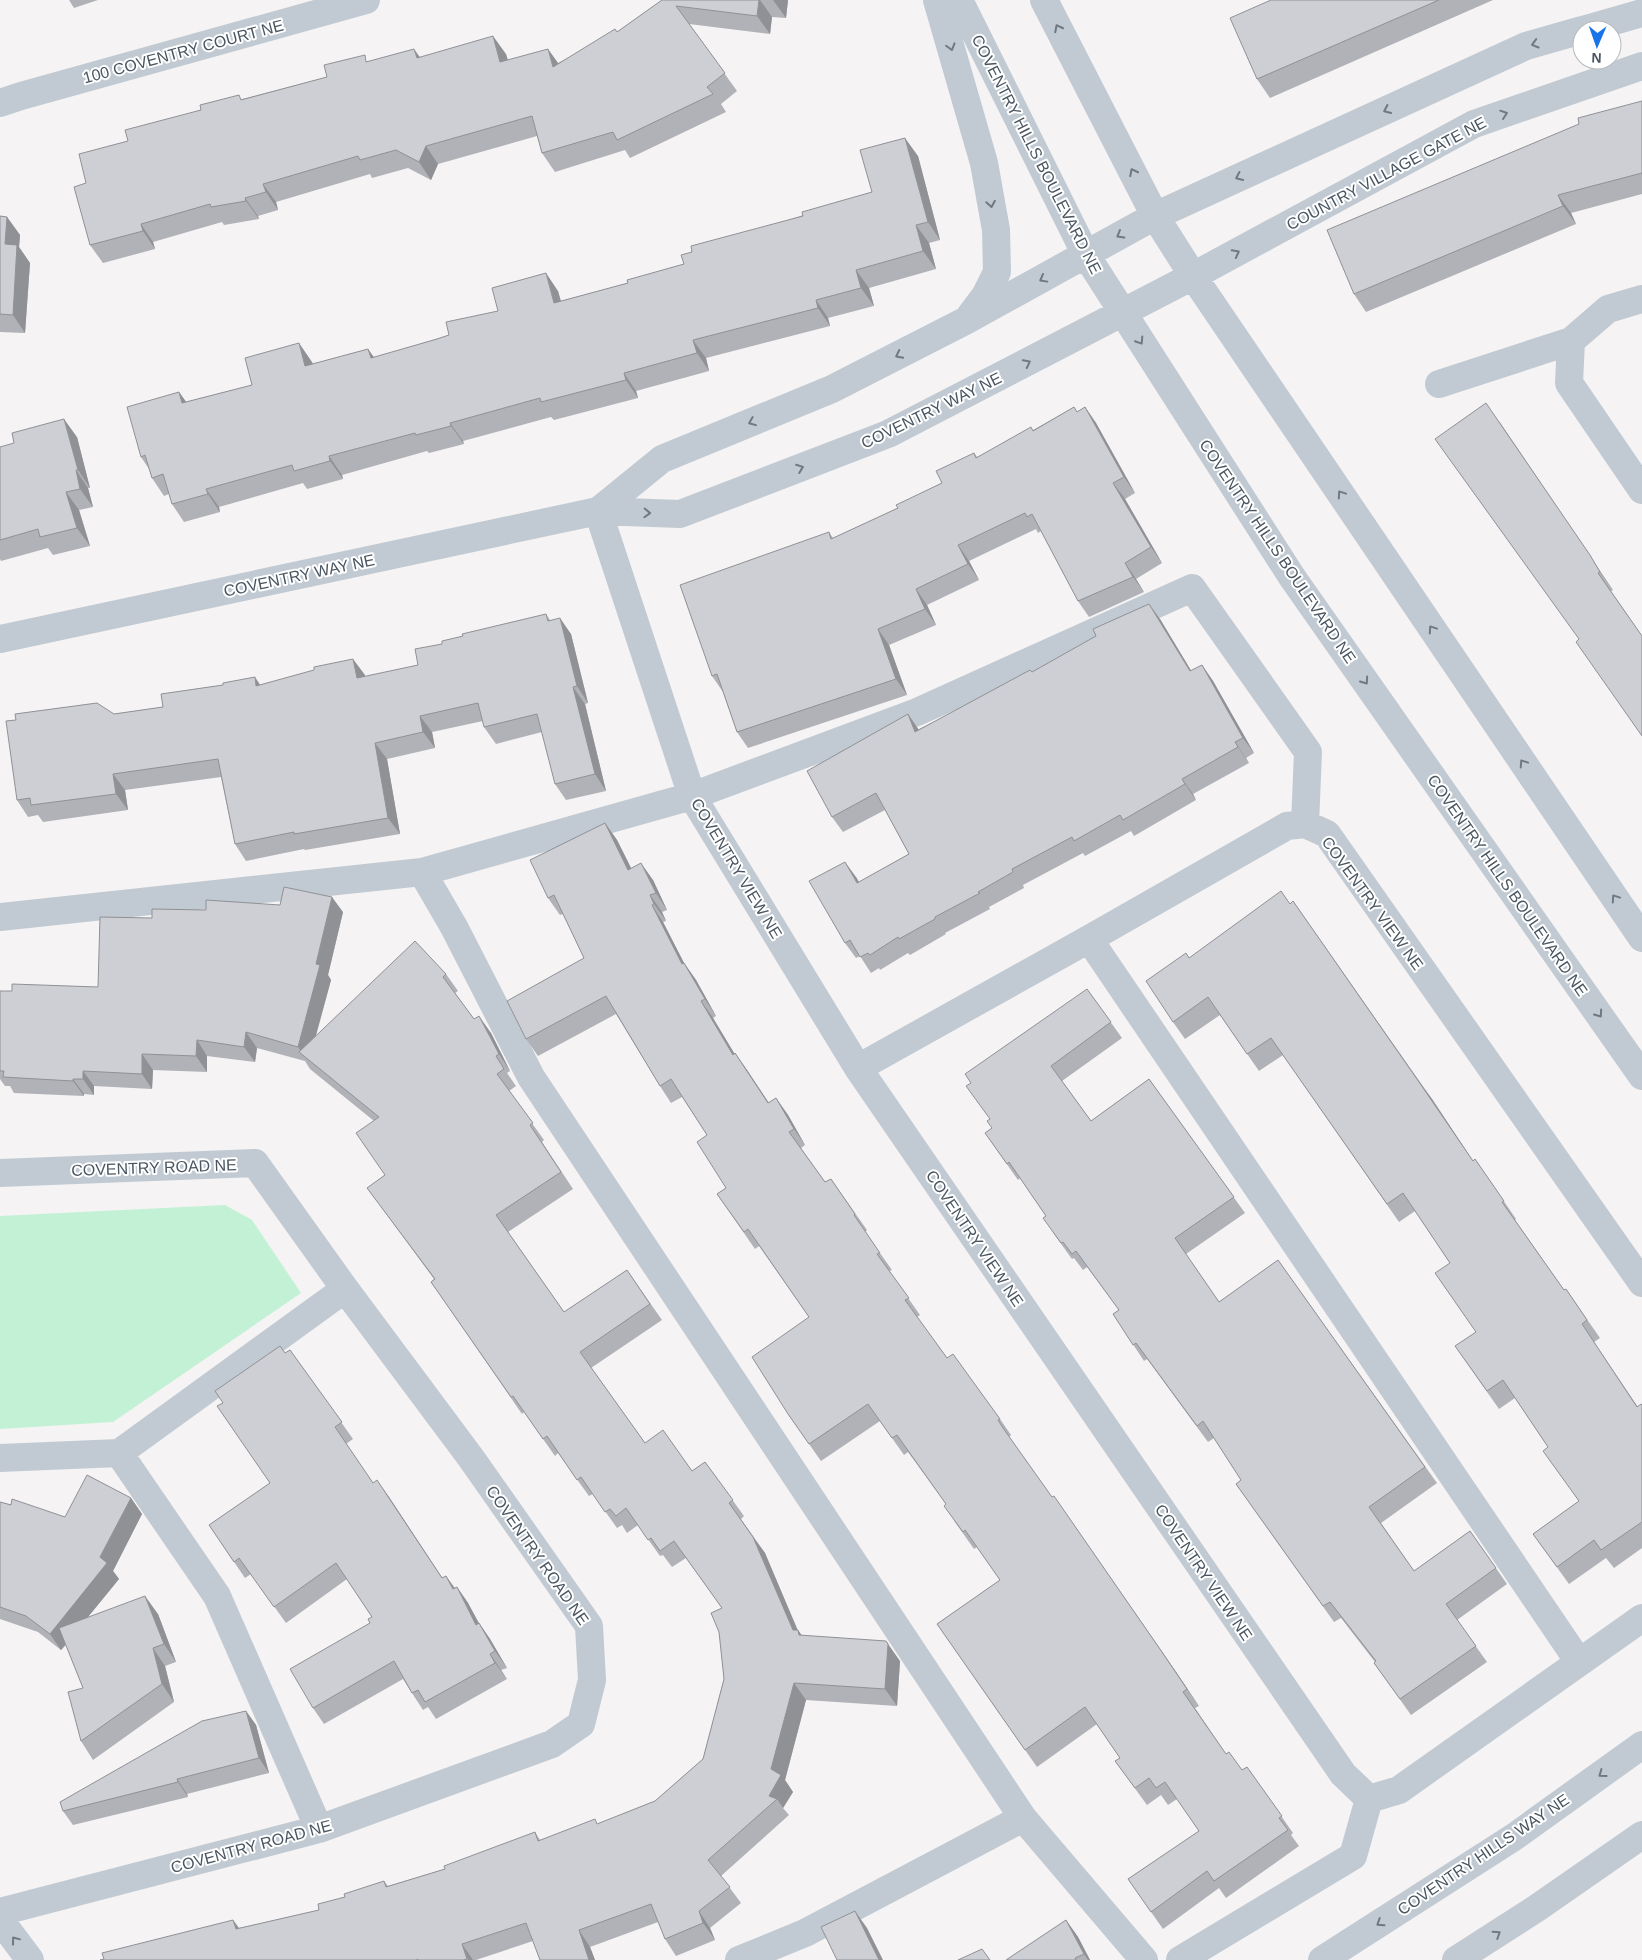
<svg xmlns="http://www.w3.org/2000/svg" width="1642" height="1960" font-family="Arial,sans-serif">
  <style>
    .green { fill: #c3f1d5 }
    .lines { fill: none; stroke-linecap: round; stroke-linejoin: round }
    .minor { stroke: #c1cad2; stroke-width: 28 }
    .wall { fill: #b0b2b7 }
    .shaded-wall { fill: #909195 }
    .building { fill: #cdcfd5; stroke: #909195 }
    .oneway { stroke: #6e7983 }
    .labels { text-anchor: middle; stroke-width: 4; stroke-linejoin: round; paint-order: stroke }
    .street-label { font-size: 16px; fill: #4a5661; stroke: #fff }
  </style>
  <rect width="100%" height="100%" fill="#f5f3f3"/>
  <path class="green" d="M225,1205L252,1220L301,1293L113,1422L0,1429V1216Z"/>
  <g class="lines">
    <path class="minor" d="M937,0L984,163L996,230L997,272L985,296L970,316
      M959,0L1086,255L1292,577L1642,1076
      M1044,0L1155,216L1193,276L1642,938
      M1583,30L1642,13
      M0,103L21,96L366,0
      M1571,341L1569,383L1642,490
      M1439,384L1571,341L1608,309L1642,299
      M598,511L692,796L858,1068L1343,1774L1369,1799L1399,1790L1642,1618
      M598,511L662,459L832,389L967,320L1155,216L1526,46L1582,30
      M0,639L598,511L680,514L888,434L1193,276L1474,124L1642,66
      M422,872L454,927L531,1077L1023,1818L1144,1960
      M0,917L422,872L692,796L917,712L1192,588L1308,752L1305,824
      M1089,939L1579,1662
      M858,1068L1089,939L1287,826L1305,824L1327,834L1642,1283
      M0,1173L255,1163L345,1289L471,1458L589,1626L592,1680L581,1724L552,1744L319,1829L0,1912
      M119,1453L345,1289
      M0,1458L119,1453L217,1596L319,1829
      M0,1920L30,1960
      M739,1960L805,1933L1023,1818
      M1180,1960L1353,1856L1369,1799
      M1322,1960L1514,1837L1642,1745
      M1456,1960L1537,1908L1642,1835"/>
  </g>
  <path class="wall" d="M69,0H98L74,8Z
    M662,0H788L786,18L772,17L770,34L689,24L737,91L721,104L726,112L630,158L625,150L555,172L542,153L537,136L438,164L431,180L408,168L372,178L370,174L276,202L278,210L258,216L259,219L224,225L222,222L153,242L155,249L103,263L90,245L86,183L128,141L242,99L327,77L369,61L420,57L506,54L508,60L558,63L617,32Z
    M1271,0H1493L1270,98L1257,79Z
    M1642,101V194L1571,213L1576,224L1366,312L1354,294Z
    M918,156L940,240L929,243L936,269L869,288L874,306L828,318L830,326L706,358L709,371L636,391L638,398L554,420L551,417L463,441L464,444L429,453L427,451L342,475L343,479L307,489L303,483L219,507L220,512L184,522L172,504L169,494L164,496L152,478L149,469L141,457L179,392L186,402L252,385L312,362L313,364L368,349L374,358L449,335L498,311L558,291L561,301L628,283L684,264L692,252L872,192Z
    M0,216L7,217L20,235L19,247L30,263L25,333L0,332Z
    M1074,407L1077,412L1085,407L1096,423L1135,493L1125,499L1162,563L1136,579L1144,592L1089,617L1078,601L1041,531L1038,533L1036,529L969,561L979,580L927,605L936,625L889,645L907,695L748,748L737,732L723,692L712,676L829,532L833,538L898,508L942,483L974,453L977,457L1033,430Z
    M1499,421L1602,574L1613,590L1611,591L1642,636L1579,639Z
    M77,437L90,488H88L93,507L79,510L90,546L53,555L48,548L1,561L0,559V447Z
    M546,614L550,620L571,634L588,703L585,704L606,791L566,800L555,784L542,732L496,744L484,727L483,721L432,732L435,748L387,759L400,834L305,850L304,849L246,861L235,844L221,777L125,790L128,810L43,822L38,815L28,817L17,800L114,714L163,707L260,685L365,675V677L418,665L442,644L463,636Z
    M1160,619L1191,671L1202,665L1213,681L1254,753L1246,758L1249,763L1193,794L1196,800L1134,836L1131,831L1085,856L1083,853L1023,885L1024,888L989,907L990,909L945,933L946,934L910,955L908,953L880,970L879,968L871,973L860,956L856,958L845,943L856,877L859,882L909,854L885,810L843,832L832,817L919,729L1032,672Z
    M605,823L617,840L631,868L653,880L667,910L662,912L666,921L663,922L684,963L696,980L716,1016L713,1018L734,1054L735,1053L747,1070L769,1103L776,1098L788,1115L805,1145L801,1148L825,1182L831,1179L867,1230L865,1232L892,1270L889,1271L920,1315L917,1317L947,1358L1000,1419L1011,1435L1009,1437L1014,1444L1174,1669L1199,1706L1195,1708L1226,1754L1242,1770L1247,1767L1293,1833L1291,1835L1299,1846L1226,1898L1219,1888L1163,1929L1128,1879L1199,1831L1177,1799L1168,1805L1161,1795L1147,1805L1115,1761L1120,1758L1097,1724L1037,1767L937,1624L1000,1580L977,1547L974,1549L955,1522L946,1504L908,1452L904,1455L880,1421L821,1461L788,1414L809,1317L759,1246L755,1249L717,1194L726,1188L707,1135L682,1097L671,1103L660,1086L616,1014L538,1056L526,1039L584,958L563,914L560,915L548,898Z
    M1293,901L1432,1099L1473,1161L1475,1159L1516,1219L1515,1220L1564,1290L1566,1289L1600,1338L1594,1342L1638,1407L1642,1405V1548L1614,1568L1606,1558L1569,1584L1533,1534L1579,1501L1548,1447L1515,1398L1499,1409L1455,1346L1476,1332L1450,1263L1415,1211L1399,1222L1283,1055L1259,1071L1220,1015L1185,1039L1173,1022L1189,958L1290,904Z
    M343,912L328,975L331,980L316,1036L446,974L458,991L455,993L474,1019L491,1033L510,1071L507,1073L516,1086L509,1091L544,1140L542,1142L573,1189L508,1232L564,1312L627,1270L662,1320L591,1368L645,1443L692,1471L705,1462L744,1516L741,1519L765,1553L797,1630H798L802,1636L900,1661L897,1706L806,1700L785,1780L793,1792L783,1808L789,1815L721,1876L741,1903L710,1928L715,1940L676,1956L665,1939L658,1922L590,1947L595,1960H540L533,1941L476,1960H100L233,1920L239,1928L319,1910L345,1897L384,1881L388,1886L445,1869L535,1832L540,1840L598,1824L655,1801L703,1759L724,1679L722,1608L686,1558L672,1567L663,1555L660,1556L638,1525L627,1533L622,1525L617,1528L593,1494L589,1496L558,1453L555,1456L524,1412L522,1414L431,1282L434,1279L367,1188L385,1175L374,1121L310,1069L305,1061L257,1048L255,1062L207,1056V1072L153,1070L152,1089L94,1086V1095L84,1094V1096L14,1093L10,1086H5L0,1079V991H12L98,987L152,918Z
    M1087,989L1122,1038L1062,1081L1091,1121L1149,1079L1245,1213L1186,1254L1219,1302L1278,1260L1437,1483L1381,1523L1414,1571L1470,1531L1507,1584L1457,1620L1487,1662L1411,1715L1374,1663L1375,1662L1341,1618L1334,1622L1236,1484L1241,1480L1214,1438L1208,1442L1147,1359L1144,1361L1113,1314L1119,1310L1087,1267L1083,1270L1074,1258L1072,1259L1054,1234L1046,1216L1020,1178L1018,1180L985,1133L992,1128L989,1119Z
    M290,1350L353,1439L346,1444L373,1483L389,1497L442,1578L446,1576L455,1588L457,1587L468,1603L479,1623L490,1639L507,1668L501,1670L507,1679L436,1719L428,1707L423,1710L412,1693L403,1679L324,1724L313,1708L370,1623L372,1617L347,1579L286,1623L251,1574L245,1578L209,1525L270,1483L223,1403Z
    M131,1498L142,1514L113,1571L119,1579L88,1617L158,1614L176,1662L165,1666L174,1702L93,1760L81,1741L83,1688L66,1645L61,1650L38,1632L0,1619V1502L65,1517Z
    M246,1711L256,1725L269,1773L187,1794L188,1797L73,1825L63,1811Z
    M1066,1920L1078,1937L1090,1960H1006Z"/>
  <path class="shaded-wall" d="M759,0H760L772,17L770,34L757,16Z
    M773,0H788L786,18Z
    M493,36L506,54L513,80L500,62Z
    M414,49L427,67L417,58Z
    M548,49L561,67H553Z
    M905,138L918,156L940,240L928,222Z
    M426,146L438,164L431,180L419,162Z
    M263,184L276,202L278,210L266,192Z
    M1558,195L1571,213L1576,224L1563,206Z
    M245,198L258,216L259,219L246,201Z
    M7,217L20,235L19,247L30,263L25,333L13,315L5,244Z
    M141,224L153,242L155,249L143,231Z
    M916,225L929,243L936,269L923,251Z
    M856,270L869,288L874,306L861,288Z
    M546,273L558,291L566,321L554,303Z
    M816,300L828,318L830,326L818,308Z
    M693,340L706,358L709,371L697,353Z
    M299,343L312,362L318,384L305,366Z
    M368,349L381,367L371,358Z
    M624,373L636,391L638,398L626,380Z
    M179,392L192,410L182,403Z
    M1085,407L1096,423L1135,493L1124,477Z
    M64,419L77,437L90,488L78,470Z
    M1499,421L1602,574L1613,590L1600,572Z
    M450,423L463,441L464,444L451,426Z
    M329,456L342,475L343,479L330,461Z
    M76,470L88,488L93,507L80,489Z
    M1113,483L1125,499L1162,563L1151,547Z
    M206,489L219,507L220,512L208,494Z
    M66,492L79,510L90,546L77,528Z
    M958,545L969,561L979,580L968,564Z
    M1125,563L1136,579L1144,592L1133,577Z
    M916,589L927,605L936,625L925,609Z
    M1149,604L1160,619L1201,687L1190,671Z
    M560,618L571,634L588,703L577,686Z
    M878,629L889,645L907,695L896,679Z
    M353,659L365,675L369,695L357,678Z
    M1202,665L1213,681L1254,753L1243,738Z
    M255,677L266,694L256,686Z
    M573,687L585,704L606,791L595,774Z
    M908,714L919,730L915,732Z
    M420,716L432,732L435,748L423,732Z
    M1235,742L1246,758L1249,763L1238,747Z
    M375,743L387,759L400,834L388,818Z
    M113,774L125,790L128,810L116,794Z
    M1182,779L1193,794L1196,800L1185,784Z
    M605,823L617,840L640,886L628,870Z
    M845,862L856,877L868,898L857,883Z
    M641,863L653,880L667,910L656,893Z
    M650,895L662,912L666,921L654,904Z
    M332,897L343,912L328,975L331,980L309,1060L305,1057L298,1047L316,964Z
    M652,905L663,922L684,963L696,980L716,1016L682,964Z
    M701,1001L713,1018L745,1071L733,1055Z
    M479,1016L491,1033L510,1071L499,1054Z
    M246,1032L257,1048L255,1062L244,1047Z
    M197,1040L207,1056V1072L196,1056Z
    M735,1053L747,1070L780,1120L768,1103Z
    M142,1054L153,1070L152,1089L142,1074Z
    M83,1071L94,1086V1095L83,1079Z
    M73,1079L84,1094V1096L73,1081Z
    M1419,1082L1432,1099L1485,1179L1473,1161Z
    M776,1098L788,1115L805,1145L794,1129Z
    M377,1480L389,1497L453,1594L442,1578Z
    M1054,1496L1174,1669L1199,1706L1187,1689Z
    M131,1498L142,1514L113,1571L119,1579L61,1650L50,1634L100,1557Z
    M753,1537L765,1553L799,1633L798,1630L810,1647L793,1630Z
    M446,1576L457,1592L453,1589Z
    M457,1587L468,1603L488,1641L476,1625Z
    M145,1596L158,1614L176,1662L164,1644Z
    M479,1623L490,1639L507,1668L495,1651Z
    M886,1641L900,1661L897,1706L885,1689Z
    M153,1648L165,1666L174,1702L162,1684Z
    M490,1654L501,1670L507,1679L495,1663Z
    M794,1683L806,1700L785,1780L793,1792L783,1808L777,1799L769,1796L771,1769Z
    M246,1711L256,1725L269,1773L259,1758Z
    M177,1779L187,1794L188,1797L178,1782Z
    M699,1911L710,1928L715,1940L703,1923Z
    M855,1911L867,1928L883,1960H879Z
    M233,1920L245,1937L236,1929Z
    M1066,1920L1078,1937L1090,1960H1088L1084,1954Z
    M579,1930L590,1947L595,1960H589Z
    M462,1944L473,1960H468Z"/>
  <path class="building" d="M662,0H759L757,16L676,6L725,73L707,87L713,94L617,140L613,132L542,153L532,116L426,146L419,162L396,150L360,160L358,156L263,184L266,192L245,198L246,201L211,207L210,204L141,224L143,231L90,245L74,187L86,183L79,154L128,141L125,130L201,110L200,105L239,95L241,100L327,77L324,65L365,55L366,62L414,49L417,58L493,36L500,62L548,49L553,67L615,29L617,32Z
    M1271,0H1439L1257,79L1230,18Z
    M1642,101V173L1558,195L1563,206L1354,294L1327,230L1579,124L1578,118Z
    M905,138L928,222L916,225L923,251L856,270L861,288L816,300L818,308L693,340L697,353L624,373L626,380L541,402L540,398L450,423L451,426L416,435L415,433L329,456L330,461L294,471L292,465L206,489L208,494L172,504L163,474L152,478L145,455L141,457L127,407L179,392L182,403L252,385L245,358L299,343L305,366L368,349L371,358L437,339L449,335L446,322L498,311L492,288L546,273L554,303L628,283L627,280L684,264L681,255L692,252L691,246L803,216L802,212L872,192L860,150Z
    M0,216L7,217L5,244L17,245L13,315L0,314Z
    M1486,403L1590,555L1600,572L1598,573L1642,636V736L1576,642L1579,639L1435,439Z
    M1074,407L1077,412L1085,407L1124,477L1113,483L1151,547L1125,563L1133,577L1078,601L1032,514L1027,517L1025,513L958,545L968,564L916,589L925,609L878,629L896,679L737,732L717,674L712,676L680,585L829,532L831,539L898,508L896,505L942,483L936,471L974,453L976,458L1031,427L1033,431Z
    M64,419L78,470H76L80,489L66,492L77,528L40,537L38,529L0,540V447L14,443L12,433Z
    M1149,604L1190,671L1202,665L1243,738L1235,742L1238,747L1182,779L1185,784L1123,820L1120,815L1074,841L1072,837L1012,869L1013,872L978,892L980,893L935,917V919L899,939L898,937L870,955L868,953L860,957L850,940L845,943L809,881L845,862L857,883L909,854L876,793L832,817L807,771L908,714L915,732L1030,670L1032,672L1096,636L1093,629Z
    M546,614L548,621L560,618L577,686L573,687L595,774L555,784L537,714L484,727L478,703L420,716L423,732L375,743L388,818L294,834V832L235,844L218,759L113,774L116,794L31,805L30,798L17,800L6,721L16,720L15,714L97,703L114,714L163,707L161,694L223,685V683L255,677L256,686L314,670V667L353,659L357,678L418,665L415,649L442,644V641L463,636L462,634Z
    M605,823L628,870L641,863L656,893L650,895L654,904L652,905L682,964L684,963L705,999L701,1001L733,1055L735,1053L768,1103L776,1098L794,1129L789,1132L825,1182L831,1179L855,1214L854,1215L880,1253L877,1254L909,1298L905,1300L947,1358L953,1354L1000,1419L998,1420L1003,1428L1052,1497L1054,1496L1162,1652L1187,1689L1183,1692L1226,1754L1229,1752L1242,1770L1247,1767L1282,1816L1279,1818L1288,1830L1214,1881L1207,1871L1151,1912L1128,1879L1199,1831L1165,1782L1156,1788L1149,1778L1135,1788L1115,1761L1120,1758L1085,1707L1025,1750L937,1624L1000,1580L965,1530L963,1532L944,1506L946,1504L897,1435L892,1438L868,1404L809,1444L788,1414L752,1357L809,1317L748,1229L744,1232L717,1194L726,1188L697,1142L707,1135L671,1079L660,1086L606,996L526,1039L507,1001L584,958L554,895L548,898L530,860Z
    M284,887L332,897L316,964L320,965L298,1047L246,1032L244,1047L197,1040L196,1056L142,1054V1074L83,1071V1079H73V1081L3,1077L4,1071H0V991H12V984L98,987L100,917L152,918V909L206,910V900L280,905Z
    M1281,891L1290,904L1293,901L1419,1082L1473,1161L1475,1159L1504,1201L1502,1202L1564,1290L1566,1289L1587,1320L1582,1324L1637,1407L1641,1404L1642,1405V1522L1601,1550L1594,1540L1557,1567L1533,1534L1579,1501L1543,1451L1548,1447L1503,1380L1487,1391L1455,1346L1476,1332L1435,1273L1450,1263L1403,1193L1387,1204L1271,1038L1247,1054L1208,997L1173,1022L1146,981L1186,953L1189,958Z
    M415,941L446,974L443,977L474,1019L479,1016L499,1054L496,1056L504,1069L497,1074L533,1123L530,1125L561,1172L496,1215L564,1312L627,1270L650,1304L580,1352L645,1443L663,1430L692,1471L705,1462L733,1500L729,1503L753,1537L793,1630H798L799,1635L886,1641L888,1644L885,1689L794,1683L771,1769L781,1775L769,1796L777,1799L708,1860L730,1887L699,1911L703,1923L665,1939L651,1904L579,1930L589,1960H540L526,1923L462,1944L467,1959L463,1960H418V1959L416,1960H100L104,1959L102,1953L233,1920L236,1929L319,1910L318,1904L345,1897L344,1894L384,1881L386,1887L445,1869L444,1866L535,1832L538,1841L595,1819L597,1824L655,1801L703,1759L724,1679L719,1632L711,1613L722,1608L674,1541L660,1551L651,1538L648,1540L626,1508L616,1516L610,1509L605,1512L581,1477L577,1480L547,1436L543,1439L513,1396L511,1397L431,1282L435,1279L367,1188L385,1175L356,1133L379,1117L299,1052Z
    M1087,989L1111,1022L1051,1066L1091,1121L1149,1079L1234,1197L1175,1238L1219,1302L1278,1260L1425,1467L1369,1507L1414,1571L1470,1531L1496,1568L1446,1604L1476,1646L1400,1699L1374,1663L1376,1661L1330,1602L1323,1606L1236,1484L1241,1480L1203,1421L1197,1426L1136,1343L1133,1345L1113,1314L1119,1310L1076,1251L1072,1254L1063,1242L1061,1243L1043,1218L1046,1216L1009,1162L1007,1164L985,1133L992,1128L987,1121L990,1119L966,1086L971,1083L965,1074Z
    M280,1346L285,1353L290,1350L342,1422L335,1427L373,1483L377,1480L442,1578L446,1576L453,1589L457,1587L476,1625L479,1623L495,1651L490,1654L495,1663L425,1702L418,1690L412,1693L394,1661L313,1708L290,1669L370,1623L368,1619L372,1617L336,1563L274,1607L239,1558L234,1562L209,1525L270,1483L217,1406L223,1403L215,1391Z
    M87,1475L131,1498L100,1557L107,1563L50,1634L26,1616L0,1607V1502L11,1505L12,1499L65,1517Z
    M145,1596L164,1644L153,1648L162,1684L81,1741L68,1692L83,1688L59,1628Z
    M246,1711L259,1758L177,1779L178,1782L63,1811L60,1802L202,1721Z
    M855,1911L879,1960H837L821,1927Z
    M1066,1920L1084,1954L1075,1958L1076,1960H1006Z
    M982,1949L990,1960H958Z"/>
  <defs><path id="oneway-chevron" d="M-2-3.5L2.5 0L-2 3.5" fill="none" stroke-width="1.6" stroke-linecap="round" stroke-linejoin="round" transform="scale(1.25)"/></defs>
  <g class="oneway">
    <use href="#oneway-chevron" transform="translate(1058 28) rotate(-117)"/>
    <use href="#oneway-chevron" transform="translate(1535 44) rotate(164)"/>
    <use href="#oneway-chevron" transform="translate(951 47) rotate(74)"/>
    <use href="#oneway-chevron" transform="translate(1387 110) rotate(155)"/>
    <use href="#oneway-chevron" transform="translate(1504 114) rotate(-19)"/>
    <use href="#oneway-chevron" transform="translate(1133 172) rotate(-117)"/>
    <use href="#oneway-chevron" transform="translate(1239 177) rotate(155)"/>
    <use href="#oneway-chevron" transform="translate(991 204) rotate(80)"/>
    <use href="#oneway-chevron" transform="translate(1120 235) rotate(150)"/>
    <use href="#oneway-chevron" transform="translate(1236 253) rotate(-28)"/>
    <use href="#oneway-chevron" transform="translate(1043 279) rotate(151)"/>
    <use href="#oneway-chevron" transform="translate(1140 341) rotate(57)"/>
    <use href="#oneway-chevron" transform="translate(899 355) rotate(153)"/>
    <use href="#oneway-chevron" transform="translate(1027 363) rotate(-27)"/>
    <use href="#oneway-chevron" transform="translate(752 422) rotate(158)"/>
    <use href="#oneway-chevron" transform="translate(800 468) rotate(-21)"/>
    <use href="#oneway-chevron" transform="translate(1341 494) rotate(-124)"/>
    <use href="#oneway-chevron" transform="translate(647 513) rotate(2)"/>
    <use href="#oneway-chevron" transform="translate(1432 629) rotate(-124)"/>
    <use href="#oneway-chevron" transform="translate(1365 681) rotate(55)"/>
    <use href="#oneway-chevron" transform="translate(1523 763) rotate(-124)"/>
    <use href="#oneway-chevron" transform="translate(1615 898) rotate(-124)"/>
    <use href="#oneway-chevron" transform="translate(1599 1014) rotate(55)"/>
    <use href="#oneway-chevron" transform="translate(1602 1774) rotate(144)"/>
    <use href="#oneway-chevron" transform="translate(1380 1923) rotate(147)"/>
    <use href="#oneway-chevron" transform="translate(1497 1934) rotate(-33)"/>
    <use href="#oneway-chevron" transform="translate(15 1940) rotate(-127)"/>
  </g>
  <g class="labels">
    <g class="street-label">
      <text transform="translate(183 51) rotate(-15)" y="6">100 COVENTRY COURT NE</text>
      <text transform="translate(1037 154) rotate(63)" y="6">COVENTRY HILLS BOULEVARD NE</text>
      <text transform="translate(1386 173) rotate(-28)" y="6">COUNTRY VILLAGE GATE NE</text>
      <text transform="translate(931 410) rotate(-26)" y="6">COVENTRY WAY NE</text>
      <text transform="translate(1278 551) rotate(56)" y="6">COVENTRY HILLS BOULEVARD NE</text>
      <text transform="translate(299 575) rotate(-12)" y="6">COVENTRY WAY NE</text>
      <text transform="translate(737 868) rotate(59)" y="6">COVENTRY VIEW NE</text>
      <text transform="translate(1508 885) rotate(55)" y="6">COVENTRY HILLS BOULEVARD NE</text>
      <text transform="translate(1373 903) rotate(54)" y="6">COVENTRY VIEW NE</text>
      <text transform="translate(154 1167) rotate(-2)" y="6">COVENTRY ROAD NE</text>
      <text transform="translate(975 1238) rotate(56)" y="6">COVENTRY VIEW NE</text>
      <text transform="translate(538 1555) rotate(55)" y="6">COVENTRY ROAD NE</text>
      <text transform="translate(1204 1572) rotate(56)" y="6">COVENTRY VIEW NE</text>
      <text transform="translate(251 1846) rotate(-15)" y="6">COVENTRY ROAD NE</text>
      <text transform="translate(1483 1854) rotate(-34)" y="6">COVENTRY HILLS WAY NE</text>
    </g>
  </g>
  <g transform="translate(1597 45) rotate(182)"><circle r="24" fill="#ffffff" stroke="#b7bbc0"/>
  <path d="M0-4L9 19L0 12L-9 19Z" fill="#1a73e8"/>
  <text y="-8" font-size="14" font-weight="bold" text-anchor="middle" fill="#4a5661">N</text>
  </g>
</svg>
